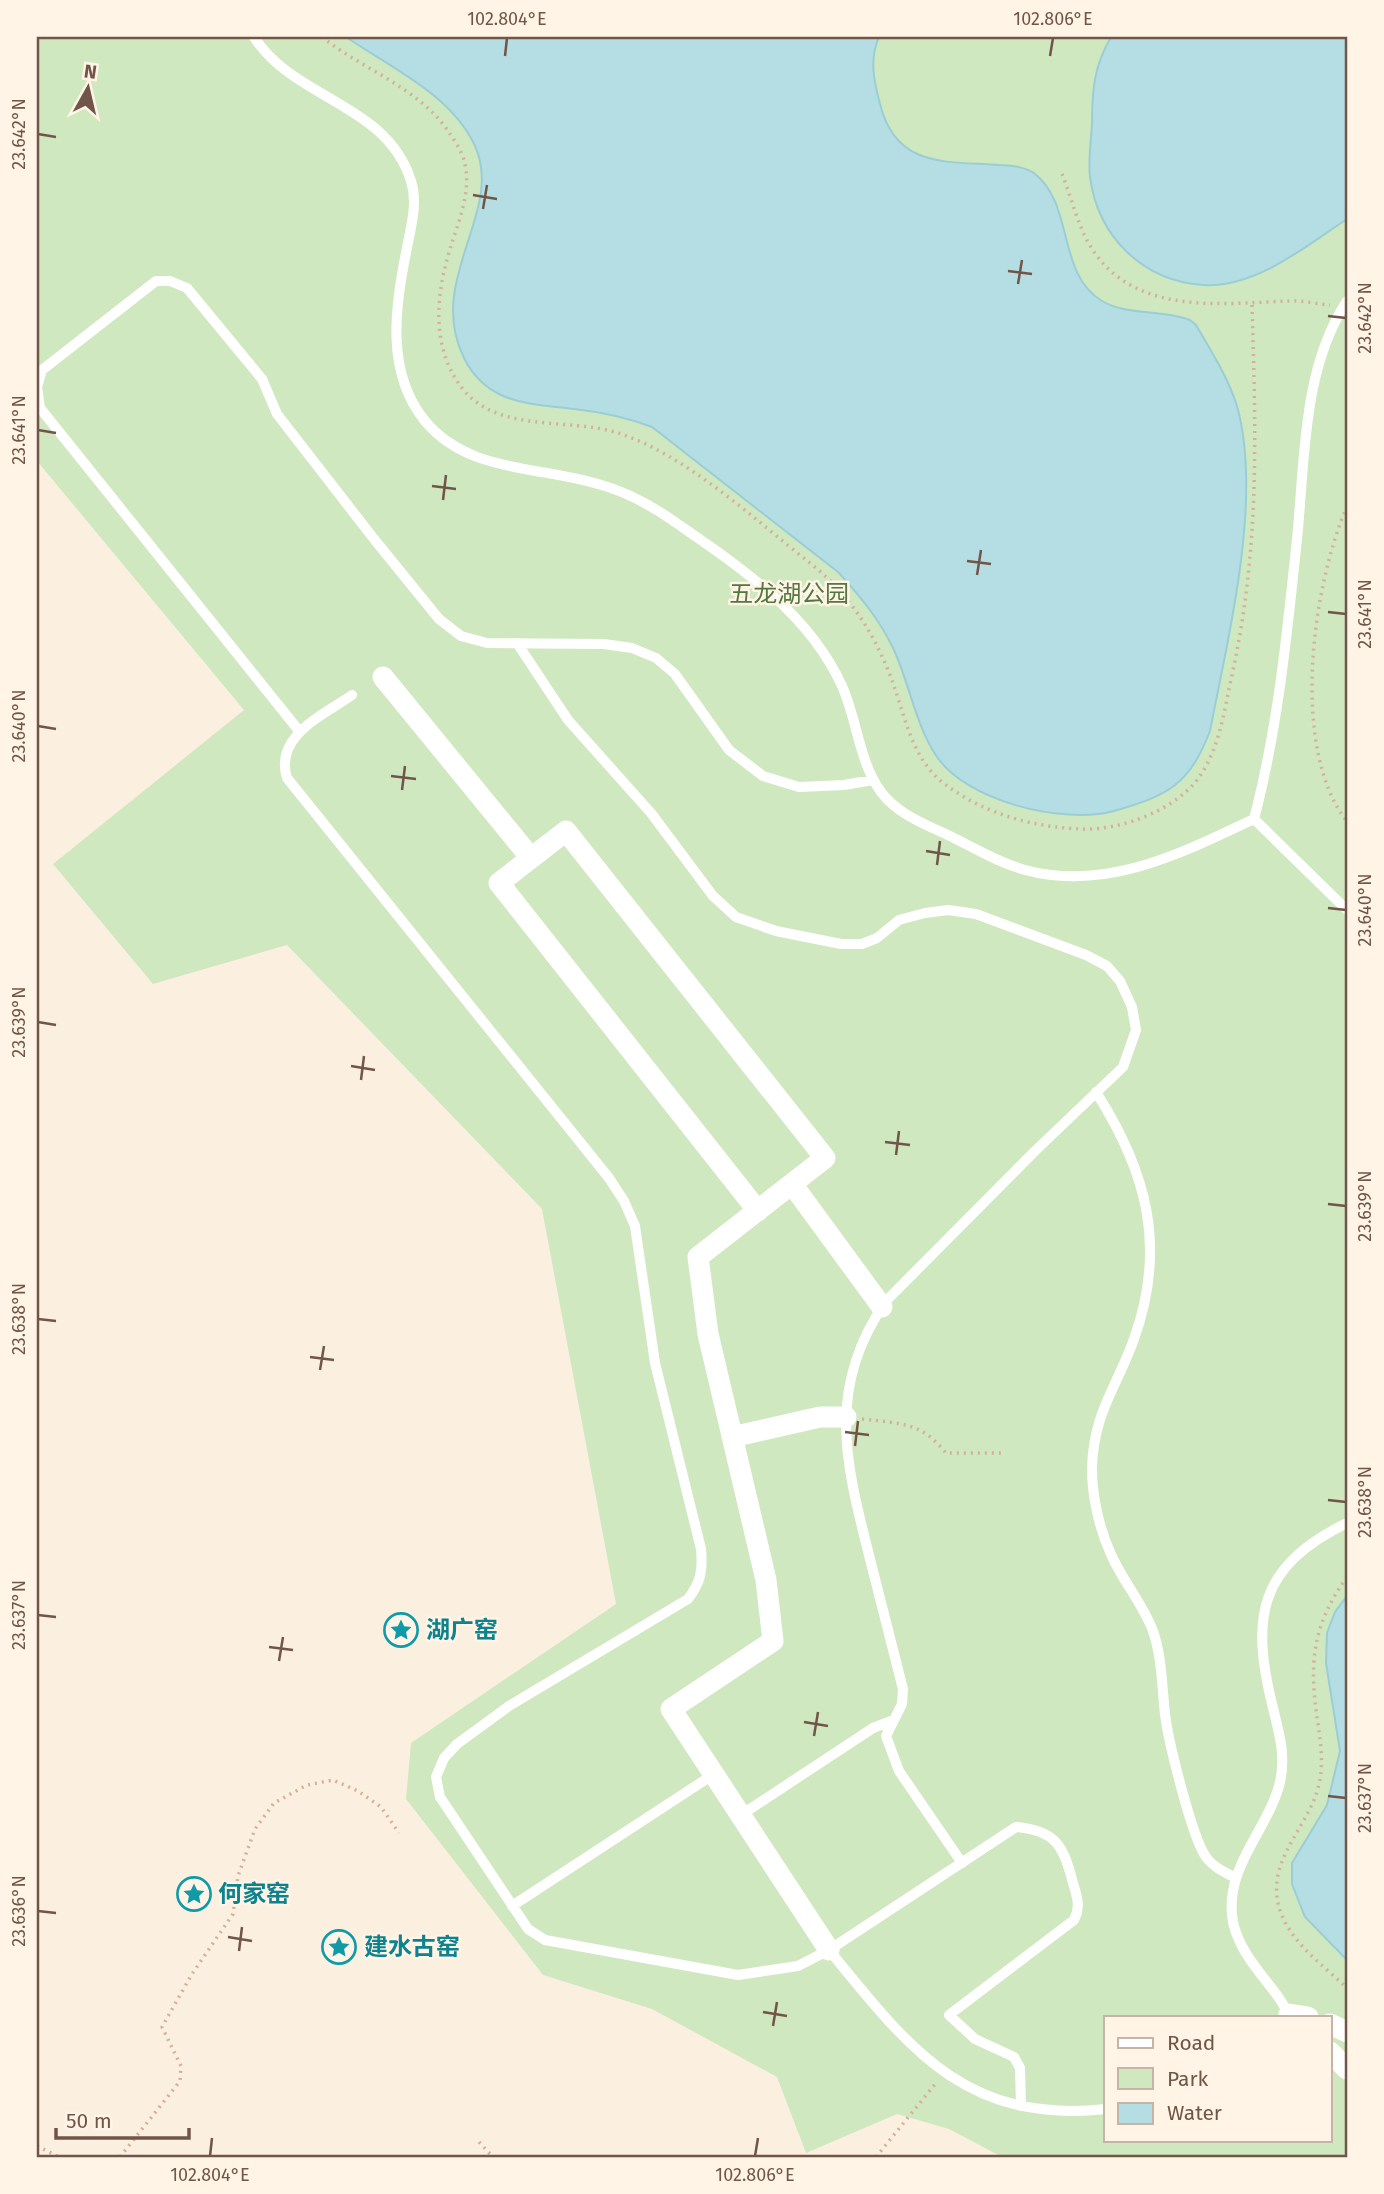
<svg xmlns="http://www.w3.org/2000/svg" width="1384" height="2194" font-family="'Fira Sans','Noto Sans SC',sans-serif">
  <style>
    .green { fill: #d0e8bf; fill-rule: evenodd }
    .water { fill: #b5dee4; stroke: #9bcdd5; stroke-width: 2 }
    .lines { fill: none; stroke-linecap: round; stroke-linejoin: round }
    .path { stroke: #d4b09c; stroke-width: 3.5; stroke-dasharray: 2 5; stroke-linecap: butt }
    .lane { stroke: #fff; stroke-width: 10 }
    .street { stroke: #fff; stroke-width: 21 }
    .ticks { fill: none; stroke: #715548; stroke-width: 2.5 }
    .labels { text-anchor: middle; stroke-width: 5; stroke-linejoin: round; paint-order: stroke }
    .park-label { font-size: 24px; fill: #527741; stroke: #fff4e5 }
    .culture-label { font-size: 24px; font-weight: bold; fill: #0d838f; stroke: #fff4e5; text-anchor: start }
    .neatline { fill: none; stroke: #715548; stroke-width: 2.5 }
    .ticks-label { font-size: 18px; text-anchor: middle; fill: #715548 }
  </style>
  <rect width="100%" height="100%" fill="#fbf0df"/>
  <path class="green" d="M37,37H1347V2157H1002L949,2129L897,2114L806,2153L777,2077L652,2009L543,1975L406,1799L411,1743L616,1604L542,1209L287,945L153,984L53,864L244,710L37,461ZM1106,2017H1330V2140H1106Z"/>
  <path class="water" d="M346,37H879C869,59 874,82 880,104C896,168 945,161 998,165C1011,165 1023,166 1034,173C1075,205 1056,273 1102,301C1127,316 1163,309 1190,320L1196,325C1211,351 1228,377 1237,406C1263,500 1228,636 1210,731C1189,785 1169,795 1114,811C1063,825 964,801 935,754C915,722 909,683 894,650C880,620 860,596 838,572L652,427C626,417 601,412 574,409C551,406 522,405 501,395C484,387 472,374 464,358C425,279 505,212 475,146C452,95 390,67 346,37Z
    M1111,37H1347V219C1306,246 1256,288 1203,285C1143,281 1098,237 1090,177C1088,159 1091,142 1092,124C1092,90 1094,66 1111,37Z
    M1347,1596V1960L1305,1917L1292,1884V1863L1327,1805L1340,1751L1326,1663L1327,1633L1335,1612Z"/>
  <g class="lines">
    <path class="path" d="M322,37C362,69 419,88 448,131C455,141 463,153 465,164C471,192 459,220 451,246C436,293 430,346 462,388C498,434 568,417 618,433C685,454 754,519 810,563C847,592 873,631 890,675C904,711 910,756 942,782C982,813 1031,827 1081,829C1119,831 1173,811 1197,780C1218,752 1223,718 1230,684C1260,553 1256,438 1252,305
      M1062,174C1071,196 1077,223 1089,244C1131,316 1218,304 1288,301C1302,300 1317,304 1330,305
      M1347,506C1312,588 1290,748 1347,822
      M862,1419C901,1424 920,1421 946,1453H1004
      M1347,1577C1311,1627 1309,1665 1318,1724C1321,1746 1324,1767 1318,1788C1308,1826 1272,1855 1277,1897C1282,1937 1320,1962 1347,1988
      M479,2142L493,2157
      M37,2146L59,2157
      M120,2157L180,2081L181,2066L162,2027L192,1974L233,1914L238,1876L255,1829L274,1803L307,1785L333,1780L358,1791L381,1807L399,1833
      M876,2157L936,2083"/>
    <path class="lane" d="M254,37C294,100 387,103 411,181C418,203 411,226 407,248C395,305 385,372 425,421C468,473 539,466 598,484C625,491 649,504 672,520C737,565 808,611 842,686C857,719 859,762 881,792C899,816 930,826 956,839C978,850 1000,863 1025,870C1106,892 1182,853 1254,819
      M517,643L568,720L651,813L713,896L736,917L776,931L841,944H862L877,938L899,920L925,913L948,910L976,914L1086,955L1107,966L1120,981L1132,1007L1136,1030L1123,1067L1036,1150L886,1301C825,1389 846,1464 870,1559C881,1602 892,1645 903,1689L902,1704L886,1736L899,1771L962,1863
      M352,695C322,716 274,736 287,778L609,1178L624,1201L635,1226L655,1363L701,1549C703,1570 701,1582 688,1599L509,1706L457,1744L444,1758L436,1777L440,1797L528,1929L545,1940L738,1975L798,1966L829,1950L1016,1827C1056,1830 1064,1847 1073,1883C1077,1896 1081,1907 1074,1920L949,2015L975,2039L1014,2057L1020,2068L1021,2106
      M300,732L40,408L37,387L42,370L156,281H170L187,288L262,379L277,414L374,539L439,619L461,636L487,643L604,644L632,648L656,658L675,674L729,750L763,776L799,787L844,785L873,780
      M1254,819C1278,728 1287,634 1297,539C1305,461 1302,369 1347,301
      M1254,819L1347,910
      M1096,1092C1147,1172 1167,1247 1134,1339C1117,1387 1093,1413 1092,1469C1092,1495 1099,1528 1110,1552C1121,1579 1142,1602 1153,1631C1162,1657 1162,1687 1165,1714C1168,1740 1192,1838 1206,1857C1213,1867 1226,1873 1236,1878
      M741,1815L873,1728L891,1721
      M512,1906L714,1774
      M829,1950C909,2048 965,2124 1106,2109
      M1287,2015C1285,1994 1236,1959 1232,1915C1227,1864 1269,1828 1280,1782C1286,1755 1279,1733 1273,1708C1250,1617 1259,1566 1347,1523"/>
    <path class="street" d="M383,677L531,858
      M792,1184L882,1307
      M758,1211L499,883L566,831L825,1158L698,1257L708,1334L766,1580L773,1641L671,1709L829,1950
      M732,1437L820,1417H846
      M1289,2014L1308,2017
      M1330,2024L1347,2032
      M1330,2052L1347,2069"/>
  </g>
  <path class="ticks" d="M505,56L507,38M1050,56L1053,38M38,134L56,137M473,195L497,199M483,209L487,185M1008,271L1032,274M1018,284L1022,260M1328,316L1346,318M38,430L56,433M432,486L456,489M443,500L446,475M967,561L991,564M977,575L981,550M1328,612L1346,614M38,726L56,729M391,776L416,779M402,790L405,766M926,851L950,855M937,865L940,841M1328,908L1346,910M38,1022L56,1025M351,1066L375,1070M361,1080L364,1056M885,1142L910,1145M896,1155L899,1131M1328,1204L1346,1206M38,1319L56,1321M310,1357L334,1360M320,1370L324,1346M845,1432L869,1435M855,1446L858,1421M1328,1500L1346,1502M38,1615L56,1617M269,1647L293,1650M279,1661L283,1637M804,1722L828,1726M814,1736L818,1712M1328,1796L1346,1798M38,1911L56,1913M228,1937L252,1941M239,1951L242,1927M763,2012L787,2016M773,2026L777,2002M210,2156L212,2138M755,2156L758,2138"/>
  <defs>
    <g id="sight-ring" transform="scale(1.75)"><circle r="9.5" fill="#fff4e5" stroke="#0f9aa8" stroke-width="1.5"/><path d="M0-6L1.8-2.2L6-1.7L2.9 1.2L3.7 5.4L0 3.3L-3.7 5.4L-2.9 1.2L-6-1.7L-1.8-2.2Z" fill="#0f9aa8"/></g>
  </defs>
  <g fill-rule="evenodd">
    <use href="#sight-ring" x="401" y="1630"/>
    <use href="#sight-ring" x="194" y="1894"/>
    <use href="#sight-ring" x="339" y="1947"/>
  </g>
  <g class="labels">
    <g class="park-label">
      <text x="789" y="602">五龙湖公园</text>
    </g>
    <g class="culture-label">
      <text x="426" y="1638">湖广窑</text>
      <text x="218" y="1902">何家窑</text>
      <text x="364" y="1955">建水古窑</text>
    </g>
  </g>
  <rect width="1384" height="2194" fill="none" stroke="#fff4e5" stroke-width="77"/>
  <rect x="1104" y="2016" width="228" height="126" fill="#fff4e5" stroke="#c6b4a6" stroke-width="2"/>
  <rect x="1118" y="2038" width="35" height="10" fill="#ffffff" stroke="#c6b4a6" stroke-width="2"/>
  <text x="1167" y="2050" font-size="21" fill="#715548">Road</text>
  <rect x="1118" y="2068" width="35" height="21" fill="#d0e8bf" stroke="#c6b4a6" stroke-width="2"/>
  <text x="1167" y="2086" font-size="21" fill="#715548">Park</text>
  <rect x="1118" y="2103" width="35" height="21" fill="#b5dee4" stroke="#c6b4a6" stroke-width="2"/>
  <text x="1167" y="2120" font-size="21" fill="#715548">Water</text>
  <g transform="translate(88 88) rotate(8)" stroke="#fff4e5" stroke-width="5" paint-order="stroke">
  <path d="M0-5L12 26L0 18L-12 26Z" fill="#715548"/>
  <text y="-10" font-size="19" font-weight="bold" text-anchor="middle" fill="#715548">N</text>
  </g>
  <path d="M56 2128v10h133v-10" fill="none" stroke="#715548" stroke-width="3.5"/>
  <text x="66" y="2128" font-size="21" fill="#715548" stroke="#fff4e5" stroke-width="5" paint-order="stroke">50 m</text>
  <rect x="38" y="38" width="1308" height="2118" class="neatline"/>
  <g class="ticks-label">
    <text x="507" y="25">102.804°E</text>
    <text x="1053" y="25">102.806°E</text>
    <text transform="translate(19 134) rotate(-90)" y="6">23.642°N</text>
    <text transform="translate(1365 318) rotate(-90)" y="6">23.642°N</text>
    <text transform="translate(19 430) rotate(-90)" y="6">23.641°N</text>
    <text transform="translate(1365 614) rotate(-90)" y="6">23.641°N</text>
    <text transform="translate(19 726) rotate(-90)" y="6">23.640°N</text>
    <text transform="translate(1365 910) rotate(-90)" y="6">23.640°N</text>
    <text transform="translate(19 1022) rotate(-90)" y="6">23.639°N</text>
    <text transform="translate(1365 1206) rotate(-90)" y="6">23.639°N</text>
    <text transform="translate(19 1319) rotate(-90)" y="6">23.638°N</text>
    <text transform="translate(1365 1502) rotate(-90)" y="6">23.638°N</text>
    <text transform="translate(19 1615) rotate(-90)" y="6">23.637°N</text>
    <text transform="translate(1365 1798) rotate(-90)" y="6">23.637°N</text>
    <text transform="translate(19 1911) rotate(-90)" y="6">23.636°N</text>
    <text x="210" y="2181">102.804°E</text>
    <text x="755" y="2181">102.806°E</text>
  </g>
</svg>
